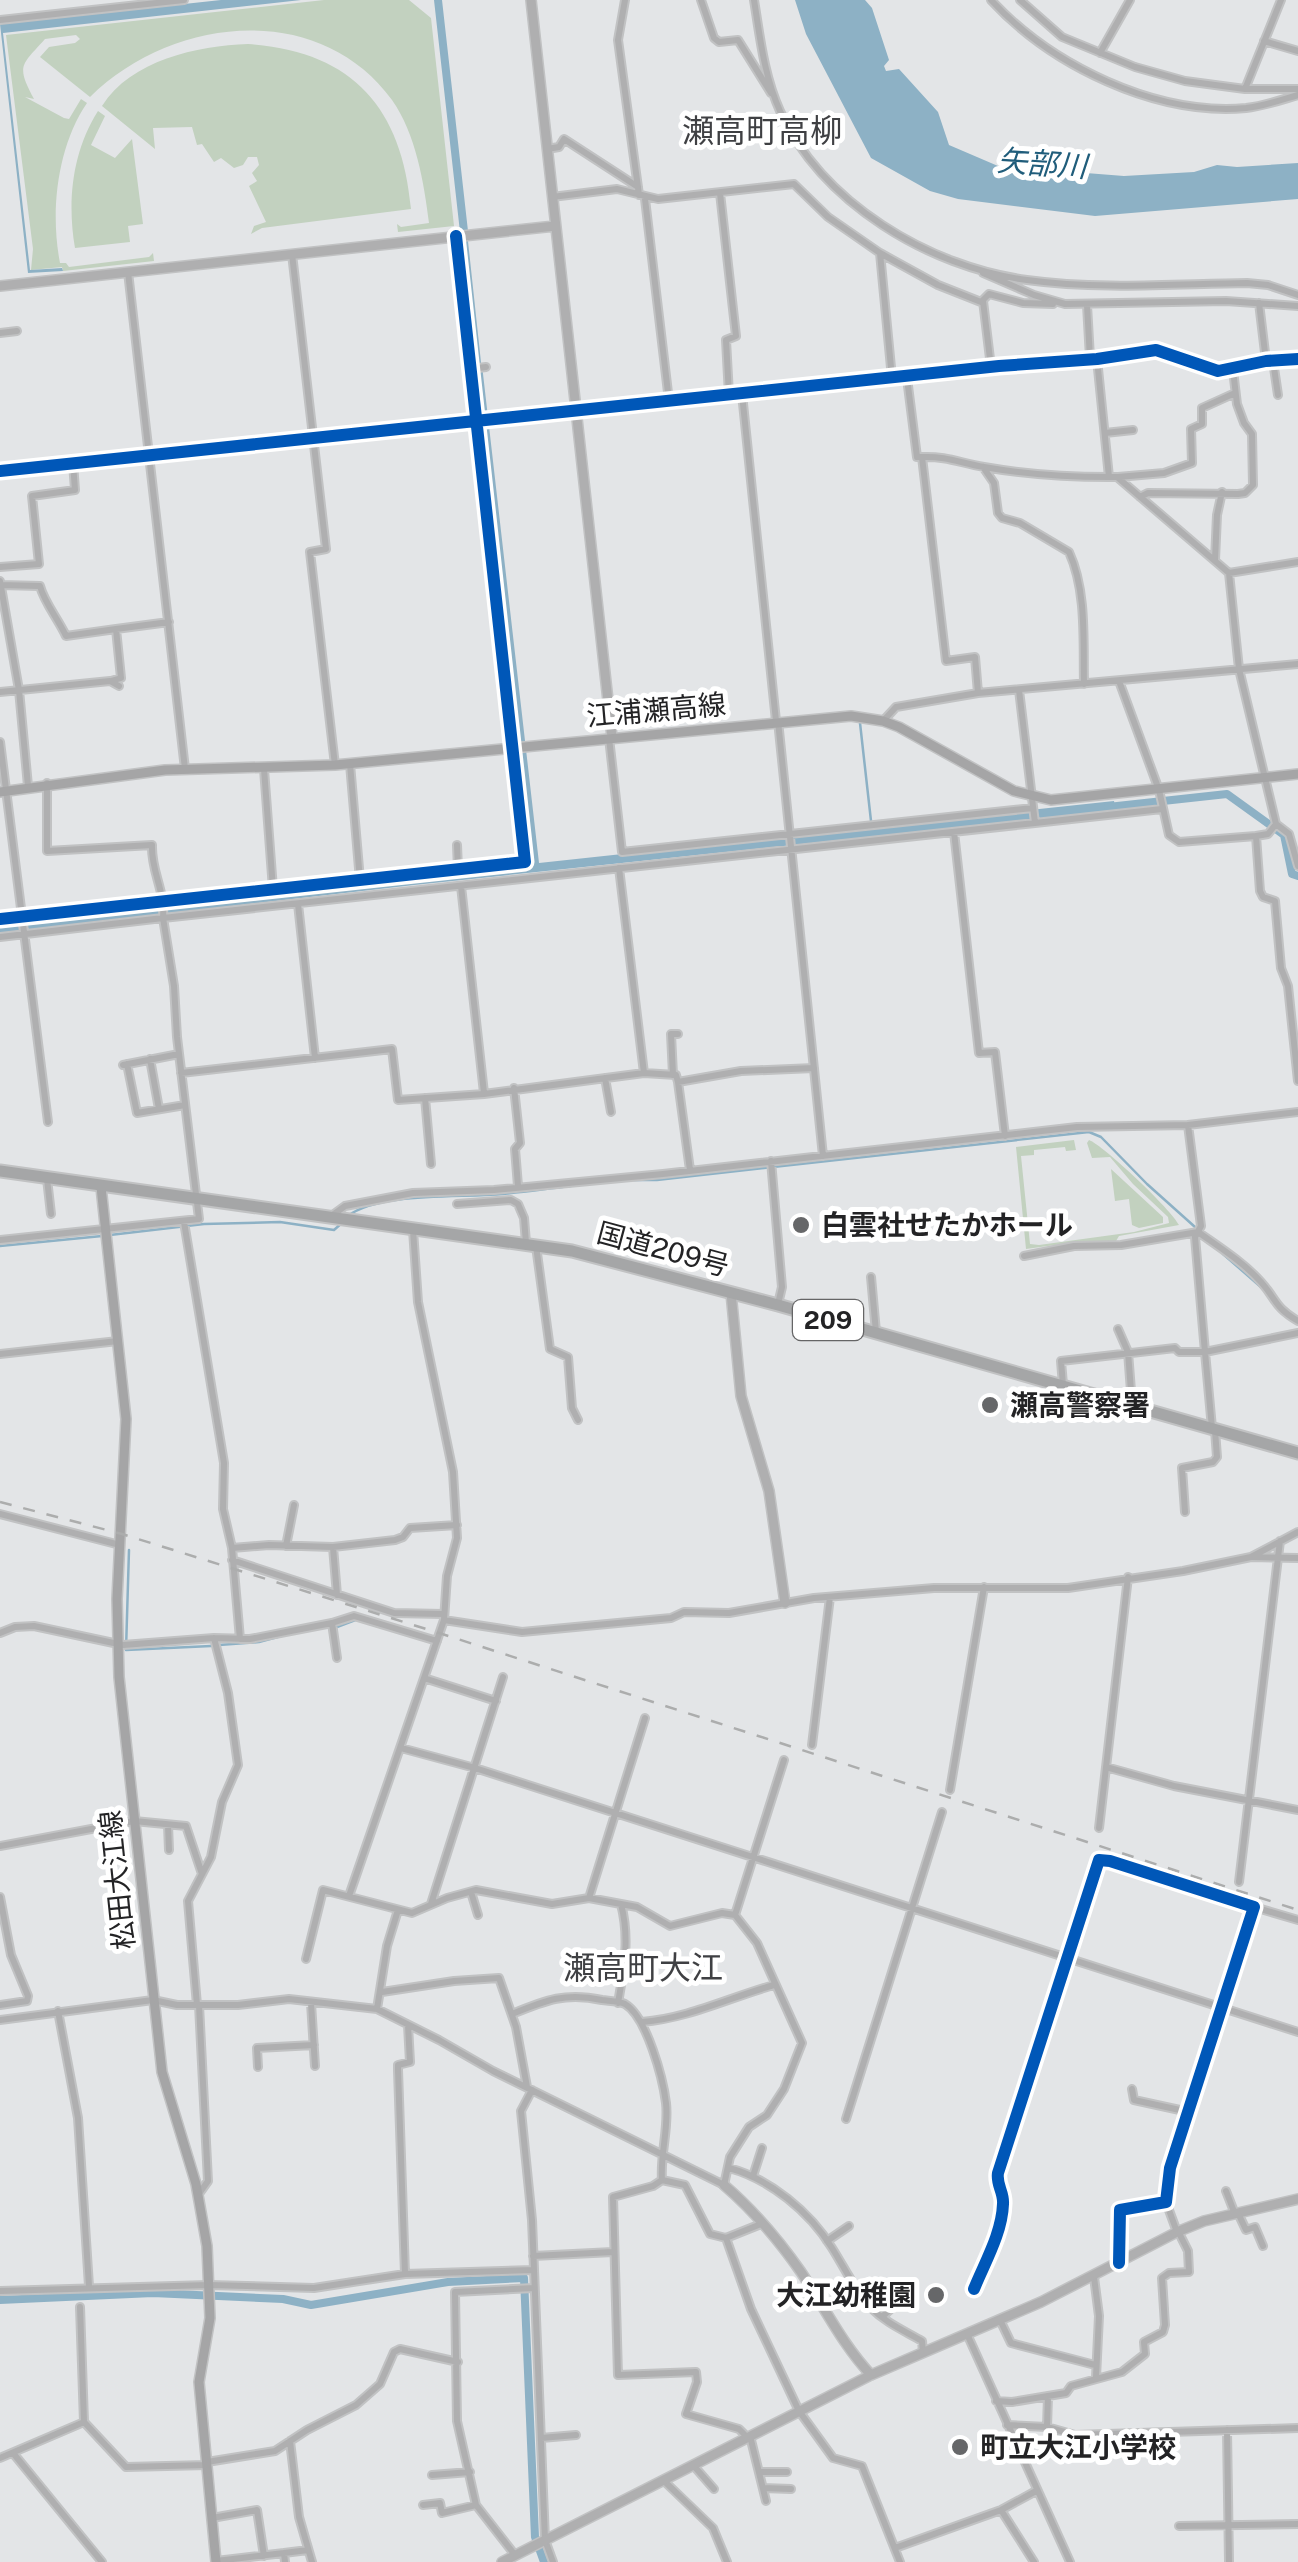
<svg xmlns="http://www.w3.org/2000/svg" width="1298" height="2562" font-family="'Public Sans','Noto Sans JP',sans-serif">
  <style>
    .green { fill: #c2d1bf }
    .water { fill: #8db1c5 }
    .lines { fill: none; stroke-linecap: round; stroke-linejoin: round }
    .stream { stroke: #8db1c5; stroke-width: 2.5 }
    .canal { stroke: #8db1c5; stroke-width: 8 }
    .minor-casing { stroke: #c1c2c3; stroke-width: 10 }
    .tertiary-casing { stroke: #c1c2c3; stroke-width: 12 }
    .secondary-casing { stroke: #c1c2c3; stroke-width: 12 }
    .trunk-casing { stroke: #c1c2c3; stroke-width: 15 }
    .minor { stroke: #afafb0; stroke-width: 6 }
    .tertiary { stroke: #afafb0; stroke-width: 9 }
    .secondary { stroke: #a5a5a6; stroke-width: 9 }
    .trunk { stroke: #a5a6a7; stroke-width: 11 }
    .rail { stroke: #acadad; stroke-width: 2.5; stroke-dasharray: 12 12; stroke-linecap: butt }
    .cycleway-casing { stroke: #fff; stroke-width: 19 }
    .cycleway { stroke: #0057b8; stroke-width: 12 }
    .poi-dot { fill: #666769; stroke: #fff; stroke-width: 4 }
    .labels { text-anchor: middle; stroke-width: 10; stroke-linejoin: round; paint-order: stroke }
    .shield { fill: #fff; stroke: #656566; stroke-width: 2.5 }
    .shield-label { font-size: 25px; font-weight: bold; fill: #232325 }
    .street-label { font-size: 28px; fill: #232325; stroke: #fff }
    .poi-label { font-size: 28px; font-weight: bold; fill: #232325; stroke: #fff; text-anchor: start }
    .water-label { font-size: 30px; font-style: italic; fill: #205d7b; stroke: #fff }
    .quarter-label { font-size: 32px; fill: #3f4043; stroke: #fff }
  </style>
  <rect width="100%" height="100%" fill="#e3e5e7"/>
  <path class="green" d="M324,0H409L431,18L454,226L398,232L397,224L401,227L429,223C424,183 416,134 392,100C319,0 172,16 90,97L40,57L49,47L75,43L80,39L76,35L45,39C21,66 16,65 34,99L25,97L64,118L69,119L81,99L87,103C57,147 50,212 60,263H66L69,267L149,257L153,253L154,261L63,271L62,267L31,270L33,249L6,35Z
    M248,44C351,51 402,106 411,209L262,228L251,234L254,226L266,222L249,186L257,181L252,173L259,165L257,157H248L243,165L234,168L221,158L214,162L202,144L197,145L192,127L153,128L155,149L102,106C131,60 197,46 248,44Z
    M98,111L105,116L91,145L115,158L132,139L143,224L128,226L130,242L75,248C67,202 72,152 98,111Z
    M1074,1140L1076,1150L1066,1151L1065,1147L1034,1150V1155L1021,1156L1030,1244L1039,1245L1134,1232L1169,1223L1168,1217L1133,1184L1110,1157L1092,1158L1087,1143L1089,1140C1103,1145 1172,1210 1179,1225L1119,1236L1116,1241L1077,1242L1026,1249L1016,1147Z
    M1111,1169L1163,1217V1223L1139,1228L1132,1225L1129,1199L1115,1201Z"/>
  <path class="water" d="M221,0H301L3,33L30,270L62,268L63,271L28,273L0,24Z
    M434,0H442L469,240L461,241Z
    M795,0H865L872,8L889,60L884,66L886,71L899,69L938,112L949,145L998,166L1124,176L1194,172L1217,165L1237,167L1298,163V199L1095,216L958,199L930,191L871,158L806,34Z
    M482,365L539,863L1114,801L1116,811L414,885L0,933V923L529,864L475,378V366Z"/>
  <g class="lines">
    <path class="stream" d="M860,723L871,821
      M634,1180H657L1089,1132L1101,1137L1147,1184L1195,1227
      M348,1216C376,1194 449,1197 485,1195C514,1194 542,1189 571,1186
      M110,1235L204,1224L280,1222L334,1230L343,1222
      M0,1246L102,1236
      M1223,1254L1262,1288
      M1282,1313L1297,1324
      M129,1550L126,1650L211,1646
      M337,1627L358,1619
      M219,1645L259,1642L285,1635"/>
    <path class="canal" d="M463,232L478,372
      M1108,807L1227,794L1284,835L1292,874L1298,876
      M0,2300L153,2293L283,2299L311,2305L448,2282L524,2278L535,2537L544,2562"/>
    <g class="minor-casing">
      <path id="minor" d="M625,0L618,40L639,195
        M701,0L714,38L719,42L738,40L771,93
        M754,0C760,37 764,76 780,111C822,203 929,267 1027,280C1100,290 1174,284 1247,283L1268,285L1298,295
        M991,0C1051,65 1155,116 1246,108C1264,106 1281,100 1298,95
        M1020,0L1062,37L1135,67L1185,81L1245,89
        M1281,0L1245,89H1298
        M0,20L184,0
        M1264,41L1298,51
        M1100,53L1130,0
        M547,149L559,147L564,139L638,187
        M720,193L736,336L726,340L729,395
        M552,197L617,189L658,199L794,184L828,217L880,253L892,378
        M645,199L669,401
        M880,253L938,285L981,302L989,294L1023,303L1053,304
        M292,254L326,549L310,552L335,765
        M128,272L185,769
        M983,273L1034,295L1065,304L1226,301L1298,306
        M983,301L991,367
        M1259,303L1266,361
        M1087,305L1090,358
        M0,333L17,331
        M1097,359L1109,477H1117L1229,573L1239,669L1276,824L1268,834L1256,836L1260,891L1263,897L1275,901L1281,968L1288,986L1298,1081
        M1273,361L1278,395
        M470,369L486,367
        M907,378L917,457H922L946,661L975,657L978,693
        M742,394L776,721
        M1105,433L1133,430
        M922,457C947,456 960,463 984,467C1024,474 1068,477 1109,477
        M983,467L994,483L998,513L1002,518L1020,523L1069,552C1087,591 1083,643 1084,684
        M0,471L999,366L1097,359L1156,350L1218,371L1266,361L1298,359
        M1118,477L1164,473L1192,463L1191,429L1202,424V408L1235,393
        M1140,497L1148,493L1238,494L1245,493L1253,485L1252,434L1244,423L1237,404L1233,370
        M1215,560L1217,515L1222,492
        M0,567L39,564L32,496L75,490L73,463
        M1229,573L1298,562
        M0,581L19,690L28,786
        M1,585L40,586C44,602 58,619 66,636L116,629
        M111,681L121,678L116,629L169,622
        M1119,681L1159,790L1169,835L1179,842L1256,836
        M1019,690L1035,823L1162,809
        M0,692L110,681L119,686
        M778,721L823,1156
        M883,721L896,707L978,693L1298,664
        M609,738L622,852L1033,808
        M0,742L48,1122
        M350,764L360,880
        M264,769L273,889
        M47,783V851L152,845C151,872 165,889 163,918L1035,823
        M1276,824L1289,834L1298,866
        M954,832L979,1053L995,1052L1005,1136
        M457,845L458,869
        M461,886L484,1093
        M298,904L315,1058
        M0,919L525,862L456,236
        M0,937L163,918L174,986L177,1037L199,1219L0,1240
        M150,1059L159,1109
        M127,1064L137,1113L185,1105
        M123,1065L179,1054
        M181,1073L392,1049L398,1100L484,1094L644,1073L619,868
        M644,1073L676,1075L678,1082
        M673,1075L671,1034H678
        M605,1078L611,1112
        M514,1088L520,1143L515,1149L518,1186
        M425,1098L431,1164
        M1188,1125L1201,1226L1195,1237L1205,1352L1298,1333
        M771,1161L782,1287L778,1304
        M690,1170L678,1082L741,1071L814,1068
        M47,1179L51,1214
        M457,1204L511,1200L518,1204L524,1218L526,1243
        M330,1217L345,1206L413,1193L494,1190L663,1174L1077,1127L1188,1125L1298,1112
        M184,1222L224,1463L223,1509L232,1548L240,1639
        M536,1246L550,1349L568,1357L572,1408L578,1420
        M1024,1256L1074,1246L1121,1245L1198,1232C1219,1247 1243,1262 1261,1282C1277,1300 1274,1307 1298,1321
        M871,1277L876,1332
        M1118,1329L1128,1352L1132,1404
        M0,1354L118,1341
        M1063,1385L1061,1361L1175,1348L1179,1352H1205L1212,1428
        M1185,1512L1182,1468L1213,1462L1217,1457L1215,1430
        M0,1514L120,1545
        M286,1546L294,1505
        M333,1547L395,1540L403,1537L410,1528L457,1525
        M232,1548L269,1545L333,1547L337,1595
        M1252,1557L1298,1558
        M232,1560L394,1613L443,1614
        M444,1620L522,1632L671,1618L684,1612L729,1613L814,1598L934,1588H1068L1183,1571L1251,1557L1298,1532
        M332,1623L337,1658
        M0,1633L15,1627L34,1626L123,1645L214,1638L250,1639L332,1623L354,1616L437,1641
        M424,1678L496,1701
        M812,1745L830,1597
        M401,1748L475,1768L1298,2032
        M1106,1767L1174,1786L1298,1810
        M950,1790L984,1587
        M168,1825L169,1850
        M1099,1828L1128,1577
        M0,1846L134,1821L186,1826L202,1874
        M1239,1882L1280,1541
        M471,1892L478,1915
        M349,1896L444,1620L447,1576L457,1538L453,1472L418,1302L413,1230
        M0,1897L11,1955L28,1996L27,2001L0,2005
        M589,1898L645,1718
        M431,1904L503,1677
        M1254,1907L1298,1920
        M306,1959L323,1890L412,1913L447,1898L476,1890L552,1904L589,1898L637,1907L670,1926L722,1913L735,1915
        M382,1992L454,1981L499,1978L516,2027L527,2087
        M311,2003L315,2066
        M618,2003C624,1968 630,1939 621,1904
        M197,2005L188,1901L211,1857L222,1802L238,1765L228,1693L214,1638
        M377,2009L387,1946L398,1910
        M58,2011L78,2118L89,2286
        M512,2014C546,2000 566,1992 602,2000C608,2001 619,2001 625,2004C647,2017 663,2079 666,2103C669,2129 660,2153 662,2180
        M0,2020L153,2000L177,2005H238L289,1999L377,2009L439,2040L493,2071L724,2185L730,2157L749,2127L767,2115L784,2089L802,2043L757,1943L735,1915L784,1760
        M642,2022C689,2018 728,1998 774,1985
        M258,2067L257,2048L314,2045
        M1132,2089L1134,2100L1189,2112
        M532,2090L521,2111L532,2220L545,2540L553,2562
        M846,2119L942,1812
        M729,2168C770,2179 810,2212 832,2248C844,2267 855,2290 870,2307C886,2323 903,2330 922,2341L923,2352
        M753,2176L762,2148
        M1226,2191L1235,2214
        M198,2195L208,2181L199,2005
        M1166,2202L1177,2232
        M1238,2213L1246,2230L1255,2227L1263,2246
        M761,2224L726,2238L751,2309L799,2411L833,2458L862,2466L900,2562
        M726,2238L710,2234L685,2185L662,2180L653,2186L613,2197L618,2375L696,2372L697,2382L686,2414L739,2429L748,2438
        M827,2241L849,2226
        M533,2256L613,2252
        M405,2274L398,2070V2065L410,2062L408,2025
        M1094,2277L1099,2316L1096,2377
        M974,2289C985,2262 1002,2233 1003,2204C1004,2192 996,2185 998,2173L1099,1860L1110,1861L1254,1907L1170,2168L1166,2202L1120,2210L1119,2262
        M0,2291L209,2285L314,2288L405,2274L533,2270
        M80,2307L84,2422L126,2467L207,2465
        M882,2317L910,2291
        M1000,2320L1011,2343L1095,2365
        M967,2334L1070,2562
        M996,2401L1012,2402L1066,2393L1071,2386L1122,2372L1145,2354L1144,2342L1163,2332L1165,2325L1162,2278L1169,2273L1189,2272L1188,2251L1178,2231
        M1007,2425L1047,2427L1075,2435L1298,2428
        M1047,2427L1048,2396
        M1227,2430L1229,2562
        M750,2436L766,2501
        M541,2438L576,2435
        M290,2441L299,2517L312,2562
        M13,2453L102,2562
        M0,2458L84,2422
        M207,2462L275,2451L307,2430L356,2405L380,2384L394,2352L400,2349L458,2362
        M693,2465L714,2489
        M760,2472H787
        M432,2475L470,2472
        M663,2480L713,2528L727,2562
        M763,2488L791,2489
        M423,2505L440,2503L442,2513L476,2505
        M1001,2510L1034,2562
        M212,2518L257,2510L264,2556
        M1179,2526L1298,2524
        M895,2548L1001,2510L1036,2491
        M284,2553L308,2550
        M515,2555L476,2505L457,2421L455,2292L534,2288
        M216,2561L284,2553L285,2562"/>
    </g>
    <g class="tertiary-casing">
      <path id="tertiary" d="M531,0L612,737
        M0,286L555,226
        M731,1293L741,1396L769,1491L785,1603
        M724,2185C752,2209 780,2242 801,2272C825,2308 842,2344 871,2375
        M502,2562L871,2375L1041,2302L1177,2232L1204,2221L1298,2199"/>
    </g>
    <g class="secondary-casing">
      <path id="secondary" d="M0,792L165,770L335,765L851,716L883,721L899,727L1014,791L1051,800L1298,774
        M101,1187L126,1419L117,1599L119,1677L162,2072L196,2184L207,2246L210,2318L199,2382L216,2562"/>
    </g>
    <g class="trunk-casing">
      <path id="trunk" d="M0,1171L572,1251L778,1305L1298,1453"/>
    </g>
    <use href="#minor" class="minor"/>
    <use href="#tertiary" class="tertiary"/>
    <use href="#secondary" class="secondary"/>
    <use href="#trunk" class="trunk"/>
    <path class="rail" d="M0,1502L122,1534L439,1633L1298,1910"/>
    <g class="cycleway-casing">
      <path id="cycleway" d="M0,471L999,366L1097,359L1156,350L1218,371L1266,361L1298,359
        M0,919L525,862L456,236
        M974,2289C985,2262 1002,2233 1003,2204C1004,2192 996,2185 998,2173L1099,1860L1110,1861L1254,1907L1170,2168L1166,2202L1120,2210L1119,2263"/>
    </g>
    <use href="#cycleway" class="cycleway"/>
  </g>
  <g class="poi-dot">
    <circle cx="801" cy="1225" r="10"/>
    <circle cx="990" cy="1405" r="10"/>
    <circle cx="936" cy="2295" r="10"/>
    <circle cx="960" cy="2447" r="10"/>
  </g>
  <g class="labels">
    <rect class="shield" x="793" y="1300" width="70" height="40" rx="8"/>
    <g class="shield-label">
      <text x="828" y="1329">209</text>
    </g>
    <g class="street-label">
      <text transform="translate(656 710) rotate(-5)" y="10">江浦瀬高線</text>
      <text transform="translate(663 1249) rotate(15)" y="10">国道209号</text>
      <text transform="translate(117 1880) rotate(-96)" y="10">松田大江線</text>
    </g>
    <g class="poi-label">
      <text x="821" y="1235">白雲社せたかホール</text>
      <text x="1010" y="1415">瀬高警察署</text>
      <text x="916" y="2305" text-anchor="end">大江幼稚園</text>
      <text x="980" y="2457">町立大江小学校</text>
    </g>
    <g class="water-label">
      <text transform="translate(1042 164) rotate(4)" y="10">矢部川</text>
    </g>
    <g class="quarter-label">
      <text x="762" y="142">瀬高町高柳</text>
      <text x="643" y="1979">瀬高町大江</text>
    </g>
  </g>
</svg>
